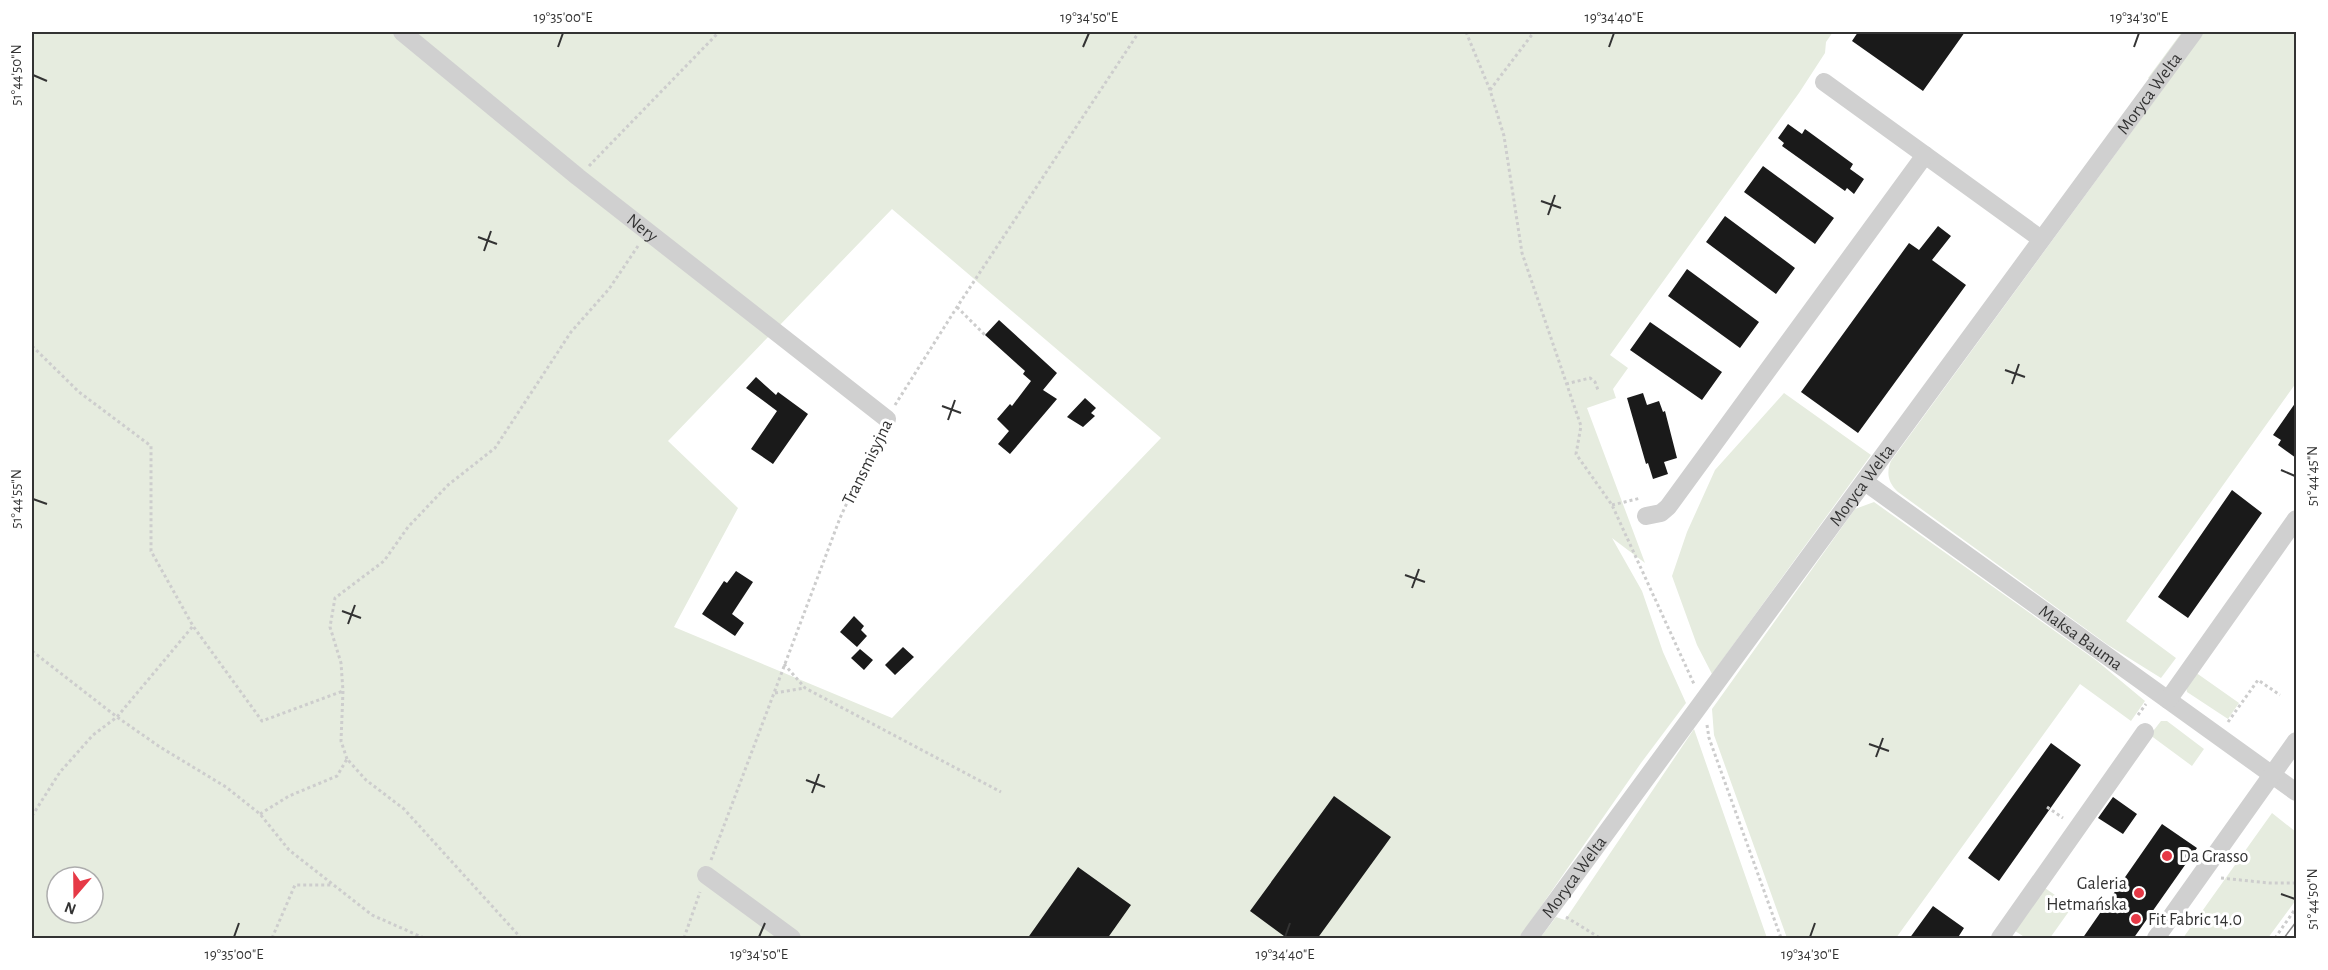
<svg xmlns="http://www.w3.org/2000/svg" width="2328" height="970" font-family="'Alegreya Sans',sans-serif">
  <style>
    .green { fill: #e6ecdf; fill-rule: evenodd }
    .building { fill: #1a1a1a }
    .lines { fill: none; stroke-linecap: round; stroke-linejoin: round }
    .path { stroke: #cdcdcd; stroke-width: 3; stroke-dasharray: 3 3; stroke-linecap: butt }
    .minor { stroke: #d0d0d0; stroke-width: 18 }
    .tram { stroke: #888; stroke-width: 1.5 }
    .ticks { fill: none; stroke: #333; stroke-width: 2 }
    .poi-dot { fill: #e63946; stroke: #fff; stroke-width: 2 }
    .labels { text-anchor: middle; stroke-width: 6; stroke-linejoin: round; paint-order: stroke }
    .street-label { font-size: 18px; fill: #333; stroke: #fff }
    .poi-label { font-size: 18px; fill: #333; stroke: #fff; text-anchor: start }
    .neatline { fill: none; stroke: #333; stroke-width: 2 }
    .ticks-label { font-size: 15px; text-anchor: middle; fill: #333 }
  </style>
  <rect width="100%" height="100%" fill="#fff"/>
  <path class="green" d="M32,32H394L771,334L668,441L738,508L674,627L892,718L1161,438L892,209L778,327L411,32H1833L1826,42L1825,53L1799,93L1610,355L1628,368L1613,389L1616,398L1587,408L1645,563L1612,538L1642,591L1663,652L1686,703L1641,763L1519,938H32ZM57,877H93V913H57Z
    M2182,32H2296V383L2126,621L2176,658L2161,678L2108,645L1898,492C1888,483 1886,473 1891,461L2163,89L2148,78Z
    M1784,393L1871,455L1712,674L1697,645L1672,576L1687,532L1715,470Z
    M1874,502L2097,661L2145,701L2131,721L2080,684L1896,938H1787L1714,735L1712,709L1855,509Z
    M2195,672L2239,703L2228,719L2187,692L2186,687Z
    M2161,721H2167L2204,749L2192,766L2150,735Z
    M1694,729L1767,938H1540L1556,917L1565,920Z
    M2272,813L2296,832V900L2268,938H2183Z
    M2045,888L2072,907L2050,938H2026L2015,931Z"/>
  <path class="building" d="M1858,32H1965L1923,91L1852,41Z
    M1788,124L1802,134L1805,129L1853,164L1850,169L1864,179L1854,194L1847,188L1845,191L1782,146L1784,143L1778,138Z
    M1763,166L1834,218L1815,244L1744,192Z
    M1725,216L1795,268L1776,294L1706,242Z
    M1938,226L1951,236L1932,260L1966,285L1858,433L1801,392L1909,243L1919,250Z
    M1687,269L1759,322L1740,348L1668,296Z
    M999,320L1057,373L1043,390L1057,399L1010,454L998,444L1009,431L997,419L1010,404L1012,406L1031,381L1023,374L1025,371L985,335Z
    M1650,322L1722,372L1702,400L1630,350Z
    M756,377L776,395L778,392L808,414L773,464L751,449L777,411L746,388Z
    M1643,393L1647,405L1659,401L1663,412L1665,411L1677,458L1664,462L1668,474L1653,479L1648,463L1646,464L1627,398Z
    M1085,398L1096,408L1091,413L1095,416L1083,427L1067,417Z
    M2296,402V458L2278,445L2281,440L2273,435Z
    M2232,490L2262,513L2188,618L2158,597Z
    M736,571L753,582L732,614L744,623L735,636L702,614L724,581L727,583Z
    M854,616L864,626L861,630L867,636L857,647L840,632Z
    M903,647L914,657L895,675L885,665Z
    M860,649L873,660L864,670L851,658Z
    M2051,743L2081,765L1999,881L1968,858Z
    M1334,796L1391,837L1317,939H1288L1250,911Z
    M2113,797L2137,814L2123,834L2098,818Z
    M2162,824L2197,848L2133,939H2082Z
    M1078,867L1131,905L1107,939H1027Z
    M1933,906L1964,928L1957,939H1909Z"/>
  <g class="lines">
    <path class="path" d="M1466,32L1490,90L1504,136L1522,253L1581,426L1576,454L1612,505L1694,684
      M1490,90L1534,32
      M589,166L719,32
      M957,307L985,335
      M32,346L79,392L151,446V551L193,626L262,721L343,691
      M1566,384L1590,378L1595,382L1598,390
      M895,405L957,307L1139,32
      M1612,505L1641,498
      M32,651L117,717L160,747L226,787L260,814L289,850L372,915L424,938
      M784,664L805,688L1001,792
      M775,693L805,688
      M2138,715L2146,704
      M2228,722L2258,680L2280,695
      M1707,725L1709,738L1781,938
      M347,759L341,741L343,691L341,663L330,627L335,598L384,561L408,527L448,485L495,448L571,332L609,289L638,246
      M2047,807L2063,818
      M260,814L289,796L337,776L347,759L366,780L404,809L521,938
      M32,816L60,772L93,735L117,717L193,626
      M711,860L840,518L879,434
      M2221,878L2269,883H2296
      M1566,917L1600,938
      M272,938L295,885H331
      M684,938L700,892
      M2275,938L2296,908"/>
    <g class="minor">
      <path id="s1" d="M402,32L578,177L887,419"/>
      <path d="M1824,82L2041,239"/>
      <path id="s2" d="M1865,482L2296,792"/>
      <path d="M1646,516L1661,513L1668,507L1925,155"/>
      <path d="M2168,700L2296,519"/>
      <path d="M706,875L792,938"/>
      <path id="s3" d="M1529,938L2194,32"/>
      <path d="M2000,938L2145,732"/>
      <path d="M2156,938L2296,741"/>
    </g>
    <path class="tram" d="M2284,938L2296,922
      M2296,938V937"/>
  </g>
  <path class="ticks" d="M558,47L563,33M1083,47L1089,33M1609,47L1614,33M2134,47L2139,33M33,75L47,81M1541,201L1561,208M1548,215L1555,195M478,237L497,244M484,251L491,231M2005,370L2025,377M2012,384L2019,364M942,406L961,413M948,420L955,400M2281,470L2295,476M33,499L47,504M1405,575L1425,582M1412,588L1419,569M342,611L361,618M348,624L355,605M1869,744L1889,751M1876,757L1883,738M806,780L825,787M812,793L819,774M2281,894L2295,899M234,937L239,923M759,937L765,923M1285,937L1290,923M1810,937L1815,923"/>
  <g class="poi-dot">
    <circle cx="2167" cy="856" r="6"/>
    <circle cx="2139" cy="893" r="6"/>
    <circle cx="2136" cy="919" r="6"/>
  </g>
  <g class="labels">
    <g class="street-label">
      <text dy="6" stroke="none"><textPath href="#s3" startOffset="1048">Moryca Welta</textPath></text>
      <text dy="6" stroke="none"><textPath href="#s1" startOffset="310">Nery</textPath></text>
      <text transform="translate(867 462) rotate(-64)" y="6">Transmisyjna</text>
      <text dy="6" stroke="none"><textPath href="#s3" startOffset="562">Moryca Welta</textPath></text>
      <text dy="6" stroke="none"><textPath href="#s2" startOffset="266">Maksa Bauma</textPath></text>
      <text dy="6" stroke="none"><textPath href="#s3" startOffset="76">Moryca Welta</textPath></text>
    </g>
    <g class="poi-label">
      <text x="2179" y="862">Da Grasso</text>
      <text x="2127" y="889" text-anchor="end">Galeria<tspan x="2127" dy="21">Hetmańska</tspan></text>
      <text x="2148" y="925">Fit Fabric 14.0</text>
    </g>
  </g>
  <rect width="2328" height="970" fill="none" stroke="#ffffff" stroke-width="66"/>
  <g transform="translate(75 895) rotate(200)"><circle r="28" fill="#ffffff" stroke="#adadad" stroke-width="1.5"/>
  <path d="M0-4.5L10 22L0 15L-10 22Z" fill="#e63946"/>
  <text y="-9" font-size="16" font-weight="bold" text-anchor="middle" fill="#333333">N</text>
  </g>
  <rect x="33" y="33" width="2262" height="904" class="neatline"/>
  <g class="ticks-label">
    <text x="563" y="22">19°35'00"E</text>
    <text x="1089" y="22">19°34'50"E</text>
    <text x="1614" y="22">19°34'40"E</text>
    <text x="2139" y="22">19°34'30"E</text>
    <text transform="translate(16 75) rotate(-90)" y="5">51°44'50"N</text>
    <text transform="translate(2312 476) rotate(-90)" y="5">51°44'45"N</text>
    <text transform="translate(16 499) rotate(-90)" y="5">51°44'55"N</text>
    <text transform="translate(2312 899) rotate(-90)" y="5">51°44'50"N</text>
    <text x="234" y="959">19°35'00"E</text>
    <text x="759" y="959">19°34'50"E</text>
    <text x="1285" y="959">19°34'40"E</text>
    <text x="1810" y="959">19°34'30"E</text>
  </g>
</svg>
